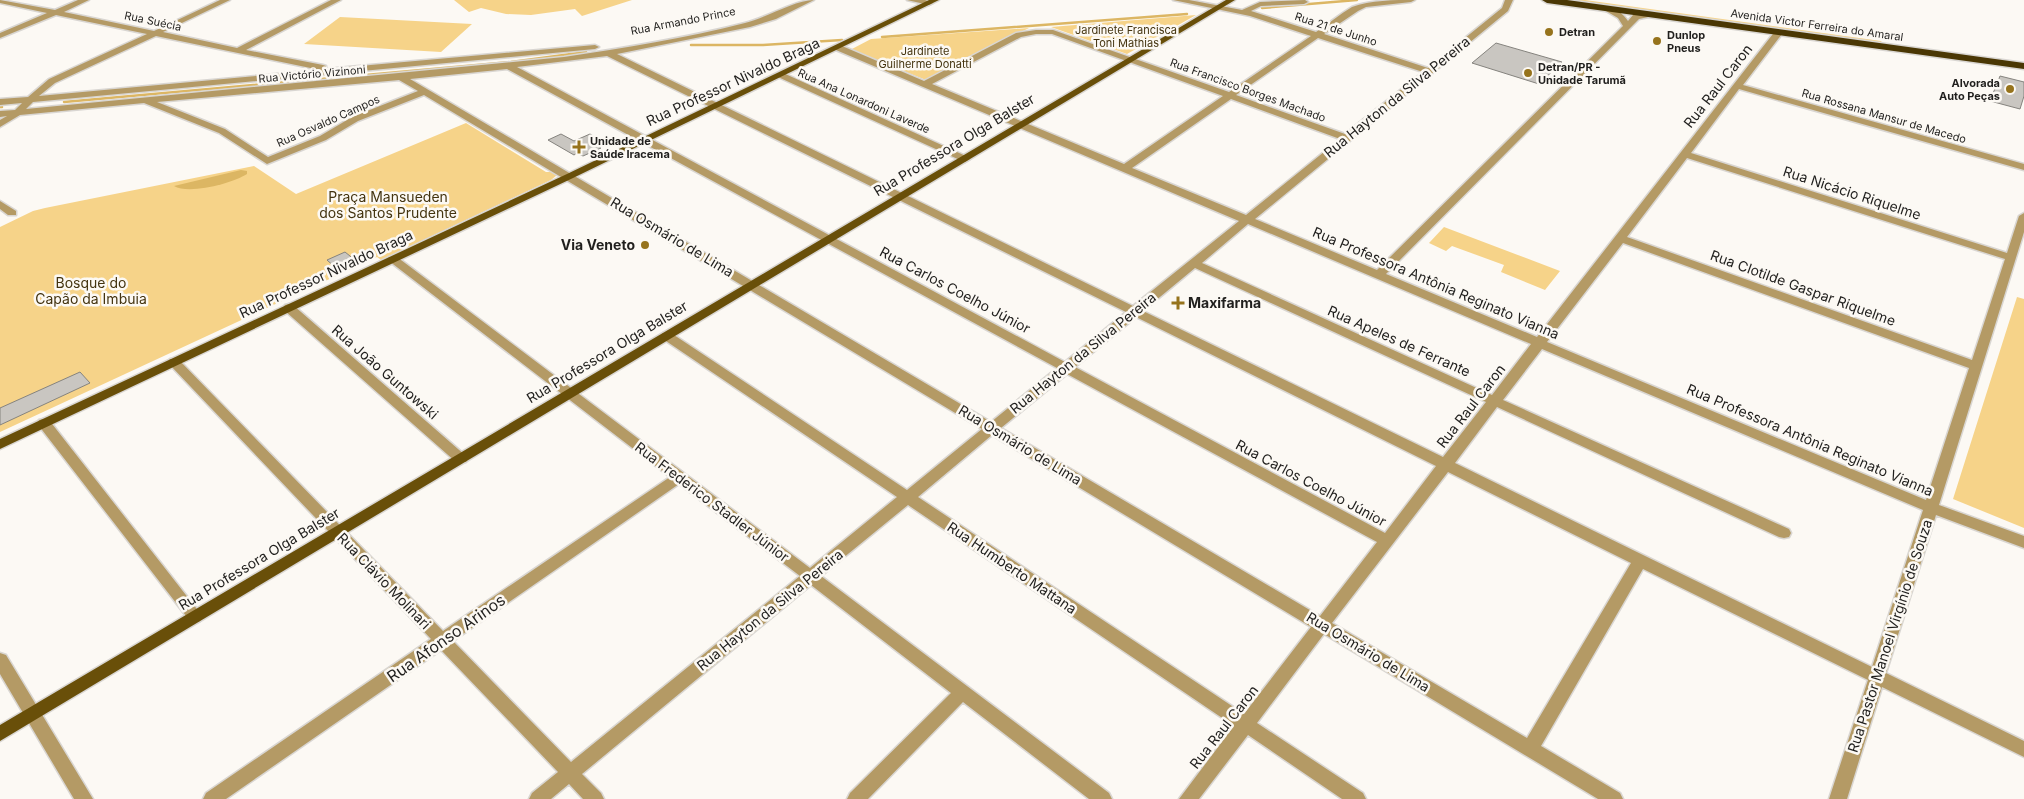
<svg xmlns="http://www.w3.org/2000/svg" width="2024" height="799" font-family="Inter,sans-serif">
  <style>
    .green { fill: #f6d389 }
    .water { fill: #dcb663 }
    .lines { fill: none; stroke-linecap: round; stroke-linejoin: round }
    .stream { stroke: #dcb663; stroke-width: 2.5 }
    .building { fill: #c9c6c1; stroke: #85837e }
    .minor-casing { stroke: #d9d6d2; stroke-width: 3 }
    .major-casing { stroke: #d9d6d2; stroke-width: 3 }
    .highway-casing { stroke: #d9d6d2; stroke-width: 3 }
    .minor { fill: #b49a65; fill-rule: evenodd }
    .major { fill: #694f09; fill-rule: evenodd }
    .highway { fill: #4a3704; fill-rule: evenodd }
    .poi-dot { fill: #96731c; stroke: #fcf9f4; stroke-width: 2 }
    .labels { text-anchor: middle; stroke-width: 5; stroke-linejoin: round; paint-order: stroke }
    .far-street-label { font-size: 11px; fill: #201f1d; stroke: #fcf9f4 }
    .far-park-label { font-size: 11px; fill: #443410; stroke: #fcf9f4 }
    .far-poi-label { font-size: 11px; font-weight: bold; fill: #201f1d; stroke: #fcf9f4; text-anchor: start }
    .street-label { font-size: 14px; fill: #201f1d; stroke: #fcf9f4 }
    .park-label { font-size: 14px; fill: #443410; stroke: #fcf9f4 }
    .poi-label { font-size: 14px; font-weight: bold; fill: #201f1d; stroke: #fcf9f4; text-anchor: end }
    .near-street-label { font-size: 16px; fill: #201f1d; stroke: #fcf9f4 }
  </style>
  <rect width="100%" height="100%" fill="#fcf9f4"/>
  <path class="green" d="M454,0H632L582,16L575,9L531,15L506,14L481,8L469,12Z
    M1563,0H1585L1881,41L1883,44Z
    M1196,15L1127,54L1051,27Z
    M340,17L472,24L441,52L304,44Z
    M1029,28L926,80L850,50L871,39Z
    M466,123L546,172H553L557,175L551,180L381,260L377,257L0,432V227L33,211L45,208L254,166L296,194Z
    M1444,227L1560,271L1545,290L1501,272L1504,265L1452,246L1446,251L1429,243Z
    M2017,297L2024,299V528L1953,499Z"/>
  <path class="water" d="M241,170L247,171V174C233,183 189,195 174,186Z"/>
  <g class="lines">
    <path class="stream" d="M1262,8L1357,0
      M882,37L1187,14
      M691,45H763L842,40
      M64,102L511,62L586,52
      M0,107H2"/>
  </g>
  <path class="building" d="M1496,43L1562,62L1539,84L1472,63Z
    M2000,76L2024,82V96L2020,109L1990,101Z
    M561,134L574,141L590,134L604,142L597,146L601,148L583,156L577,153L574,155L548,140Z
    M345,252L355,260L337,269L327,260Z
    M80,372L90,383L0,425V408Z"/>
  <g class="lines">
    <g class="minor-casing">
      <path id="minor" d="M0,0L55,10L78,0H89L64,12L154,31L220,0H230L163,32L237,48L331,0H341L246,50L323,65L326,66V69L595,45L599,47L595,49L33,102L26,109L564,57C625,48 686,38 745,23C766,18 795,0 814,0L776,19L750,27L617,54L1133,306L1239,221L836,50V46H842L924,81L1016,33L1036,30H1053L1229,92L1311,36L1250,16L1173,0H1189L1242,10L1260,2L1305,0L1308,2L1304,4L1261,6L1251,11L1316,32C1328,24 1340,14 1352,7C1370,0 1395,0 1415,0L1411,2L1366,7L1358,11L1324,34L1428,68L1502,8L1505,0H1513L1508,11L1255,219L1377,270L1623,26L1618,18L1606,11V7C1615,6 1623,14 1628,21L1633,15L1653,12V16L1639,19L1386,274L1537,337L1776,30H1782V34L1743,85L2024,164V170L1739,89L1691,153L2007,253L2019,216L2024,213V232L1939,505L2024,536V548L1936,515L1886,673L2024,741V757L1882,687L1847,799H1829L1868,680L1643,569L1541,746L1620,793L1623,799H1598L1324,634L1257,723L1363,793L1366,799H1342L1248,735L1199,799H1179L1234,726L908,505L821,576L1109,793L1112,799H1089L963,702L868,799H847L850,793L951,693L811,585L582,774L601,793L604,799H583L569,784L551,799H529L532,793L558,772L441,650L226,799H203L206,793L431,639L170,365L168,362L170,359H178L443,631L670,477L389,261L388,259L389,257H397L810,568L897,497L663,339L661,336L663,333H671L907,490L982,429L424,95L358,121L326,140L267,164L219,133L144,103L20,115L0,127V120L7,116L0,117V111L15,110L22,103L0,105V99L28,97L49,79L147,34L56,15L0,38V33L47,13L0,3ZM1036,34H1052L1223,96L1124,164L932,84L1021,37ZM156,36L320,70L39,96L55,83ZM1318,38L1423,72L1345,134L1236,95ZM607,56L1126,312L1065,362L517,67ZM507,69L1057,368L991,422L410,79ZM399,80L418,91L352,117L320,136L268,157L225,129L157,102ZM1231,99L1340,139L1246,215L1132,168ZM1687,158L2005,259L1972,360L1627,237ZM1248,224L1531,344L1492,395L1202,263ZM1623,243L1969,368L1926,500L1547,342ZM1195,268L1486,402L1443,457L1143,311ZM1136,317L1436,466L1385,533L1075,367ZM1542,349L1923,510L1872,667L1455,463L1497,407L1779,537L1784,538L1789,537L1791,533L1789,529L1503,400ZM1067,374L1377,542L1320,616L1001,428ZM992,435L1311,627L1244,714L918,497ZM1448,472L1631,563L1527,738L1332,623ZM679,484L800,576L571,762L453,641Z
        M907,0H925L933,3L929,5Z
        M781,72L968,157L970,159L965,162L962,161L778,77L777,75Z
        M0,201L16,211V215H8L0,209Z
        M289,304L293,305L466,456L468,459L466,462H456L285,311L283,308L285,305Z
        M44,419L49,420L200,613L203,617L200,621L195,623L190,621L39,426L38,423L39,420Z
        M0,653L6,655L93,799H74L0,674Z"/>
    </g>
    <g class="major-casing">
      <path id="major" d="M929,0H939L573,178L0,449V439L567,174Z
        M1226,0H1235L0,741V725Z"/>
    </g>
    <g class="highway-casing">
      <path id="highway" d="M1542,0H1567L2024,63V69L1547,3Z"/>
    </g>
    <use href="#minor" class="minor"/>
    <use href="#major" class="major"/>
    <use href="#highway" class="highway"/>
  </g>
  <g class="poi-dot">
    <circle cx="1549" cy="32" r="5"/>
    <circle cx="1657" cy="41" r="5"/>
    <circle cx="1528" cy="73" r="5"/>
    <circle cx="2010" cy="89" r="5"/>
    <path d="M576.5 139.5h5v5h5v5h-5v5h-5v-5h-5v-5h5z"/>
    <circle cx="645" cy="245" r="5"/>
    <path d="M1175.5 295.5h5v5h5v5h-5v5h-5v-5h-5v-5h5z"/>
  </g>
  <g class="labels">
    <g class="far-street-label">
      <text transform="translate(153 21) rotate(12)" y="4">Rua Suécia</text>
      <text transform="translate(683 21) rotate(-11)" y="4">Rua Armando Prince</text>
      <text transform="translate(1817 25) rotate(8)" y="4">Avenida Victor Ferreira do Amaral</text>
      <text transform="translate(1336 29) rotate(18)" y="4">Rua 21 de Junho</text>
      <text transform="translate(312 74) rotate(-5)" y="4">Rua Victório Vizinoni</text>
      <text transform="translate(1248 90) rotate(20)" y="4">Rua Francisco Borges Machado</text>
      <text transform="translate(864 101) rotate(24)" y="4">Rua Ana Lonardoni Laverde</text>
      <text transform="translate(1884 116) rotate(16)" y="4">Rua Rossana Mansur de Macedo</text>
      <text transform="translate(328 121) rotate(-24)" y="4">Rua Osvaldo Campos</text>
    </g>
    <g class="far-park-label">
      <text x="1126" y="34">Jardinete Francisca<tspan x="1126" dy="13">Toni Mathias</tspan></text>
      <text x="925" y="55">Jardinete<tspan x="925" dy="13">Guilherme Donatti</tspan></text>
    </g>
    <g class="far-poi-label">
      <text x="1559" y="36">Detran</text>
      <text x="1667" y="39">Dunlop<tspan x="1667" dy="13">Pneus</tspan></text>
      <text x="1538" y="71">Detran/PR -<tspan x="1538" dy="13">Unidade Tarumã</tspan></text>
      <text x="2000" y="87" text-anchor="end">Alvorada<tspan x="2000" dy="13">Auto Peças</tspan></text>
      <text x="590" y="145">Unidade de<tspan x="590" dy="13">Saúde Iracema</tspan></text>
    </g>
    <g class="street-label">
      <text transform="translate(733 82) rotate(-25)" y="5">Rua Professor Nivaldo Braga</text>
      <text transform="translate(1718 86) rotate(-52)" y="5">Rua Raul Caron</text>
      <text transform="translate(1397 97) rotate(-39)" y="5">Rua Hayton da Silva Pereira</text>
      <text transform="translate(954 145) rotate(-31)" y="5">Rua Professora Olga Balster</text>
      <text transform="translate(1852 193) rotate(18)" y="5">Rua Nicácio Riquelme</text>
      <text transform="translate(672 237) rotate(31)" y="5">Rua Osmário de Lima</text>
      <text transform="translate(326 274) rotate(-25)" y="5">Rua Professor Nivaldo Braga</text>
      <text transform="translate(1436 283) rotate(23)" y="5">Rua Professora Antônia Reginato Vianna</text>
      <text transform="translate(1803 288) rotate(20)" y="5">Rua Clotilde Gaspar Riquelme</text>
      <text transform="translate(955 290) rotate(28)" y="5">Rua Carlos Coelho Júnior</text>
      <text transform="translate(1399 341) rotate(24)" y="5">Rua Apeles de Ferrante</text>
      <text transform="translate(607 352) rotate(-31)" y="5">Rua Professora Olga Balster</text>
      <text transform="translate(1083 353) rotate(-39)" y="5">Rua Hayton da Silva Pereira</text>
      <text transform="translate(385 372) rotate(41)" y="5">Rua João Guntowski</text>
      <text transform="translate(1471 406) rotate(-52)" y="5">Rua Raul Caron</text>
      <text transform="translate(1810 440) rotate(23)" y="5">Rua Professora Antônia Reginato Vianna</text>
      <text transform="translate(1020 445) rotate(31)" y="5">Rua Osmário de Lima</text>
      <text transform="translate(1311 483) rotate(28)" y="5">Rua Carlos Coelho Júnior</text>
      <text transform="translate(712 502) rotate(37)" y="5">Rua Frederico Stadler Júnior</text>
      <text transform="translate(259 559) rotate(-31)" y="5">Rua Professora Olga Balster</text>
      <text transform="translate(1012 568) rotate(34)" y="5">Rua Humberto Mattana</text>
      <text transform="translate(384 581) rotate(46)" y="5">Rua Clávio Molinari</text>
      <text transform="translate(770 610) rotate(-39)" y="5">Rua Hayton da Silva Pereira</text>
      <text transform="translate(1890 636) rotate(-72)" y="5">Rua Pastor Manoel Virgínio de Souza</text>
      <text transform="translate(1368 652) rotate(31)" y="5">Rua Osmário de Lima</text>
      <text transform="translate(1224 727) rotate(-52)" y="5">Rua Raul Caron</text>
    </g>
    <g class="park-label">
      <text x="388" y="202">Praça Mansueden<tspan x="388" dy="16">dos Santos Prudente</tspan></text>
      <text x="91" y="288">Bosque do<tspan x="91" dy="16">Capão da Imbuia</tspan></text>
    </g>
    <g class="poi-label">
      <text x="635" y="250">Via Veneto</text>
      <text x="1188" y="308" text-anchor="start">Maxifarma</text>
    </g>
    <g class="near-street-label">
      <text transform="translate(446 638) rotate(-35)" y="6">Rua Afonso Arinos</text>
    </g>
  </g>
</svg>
